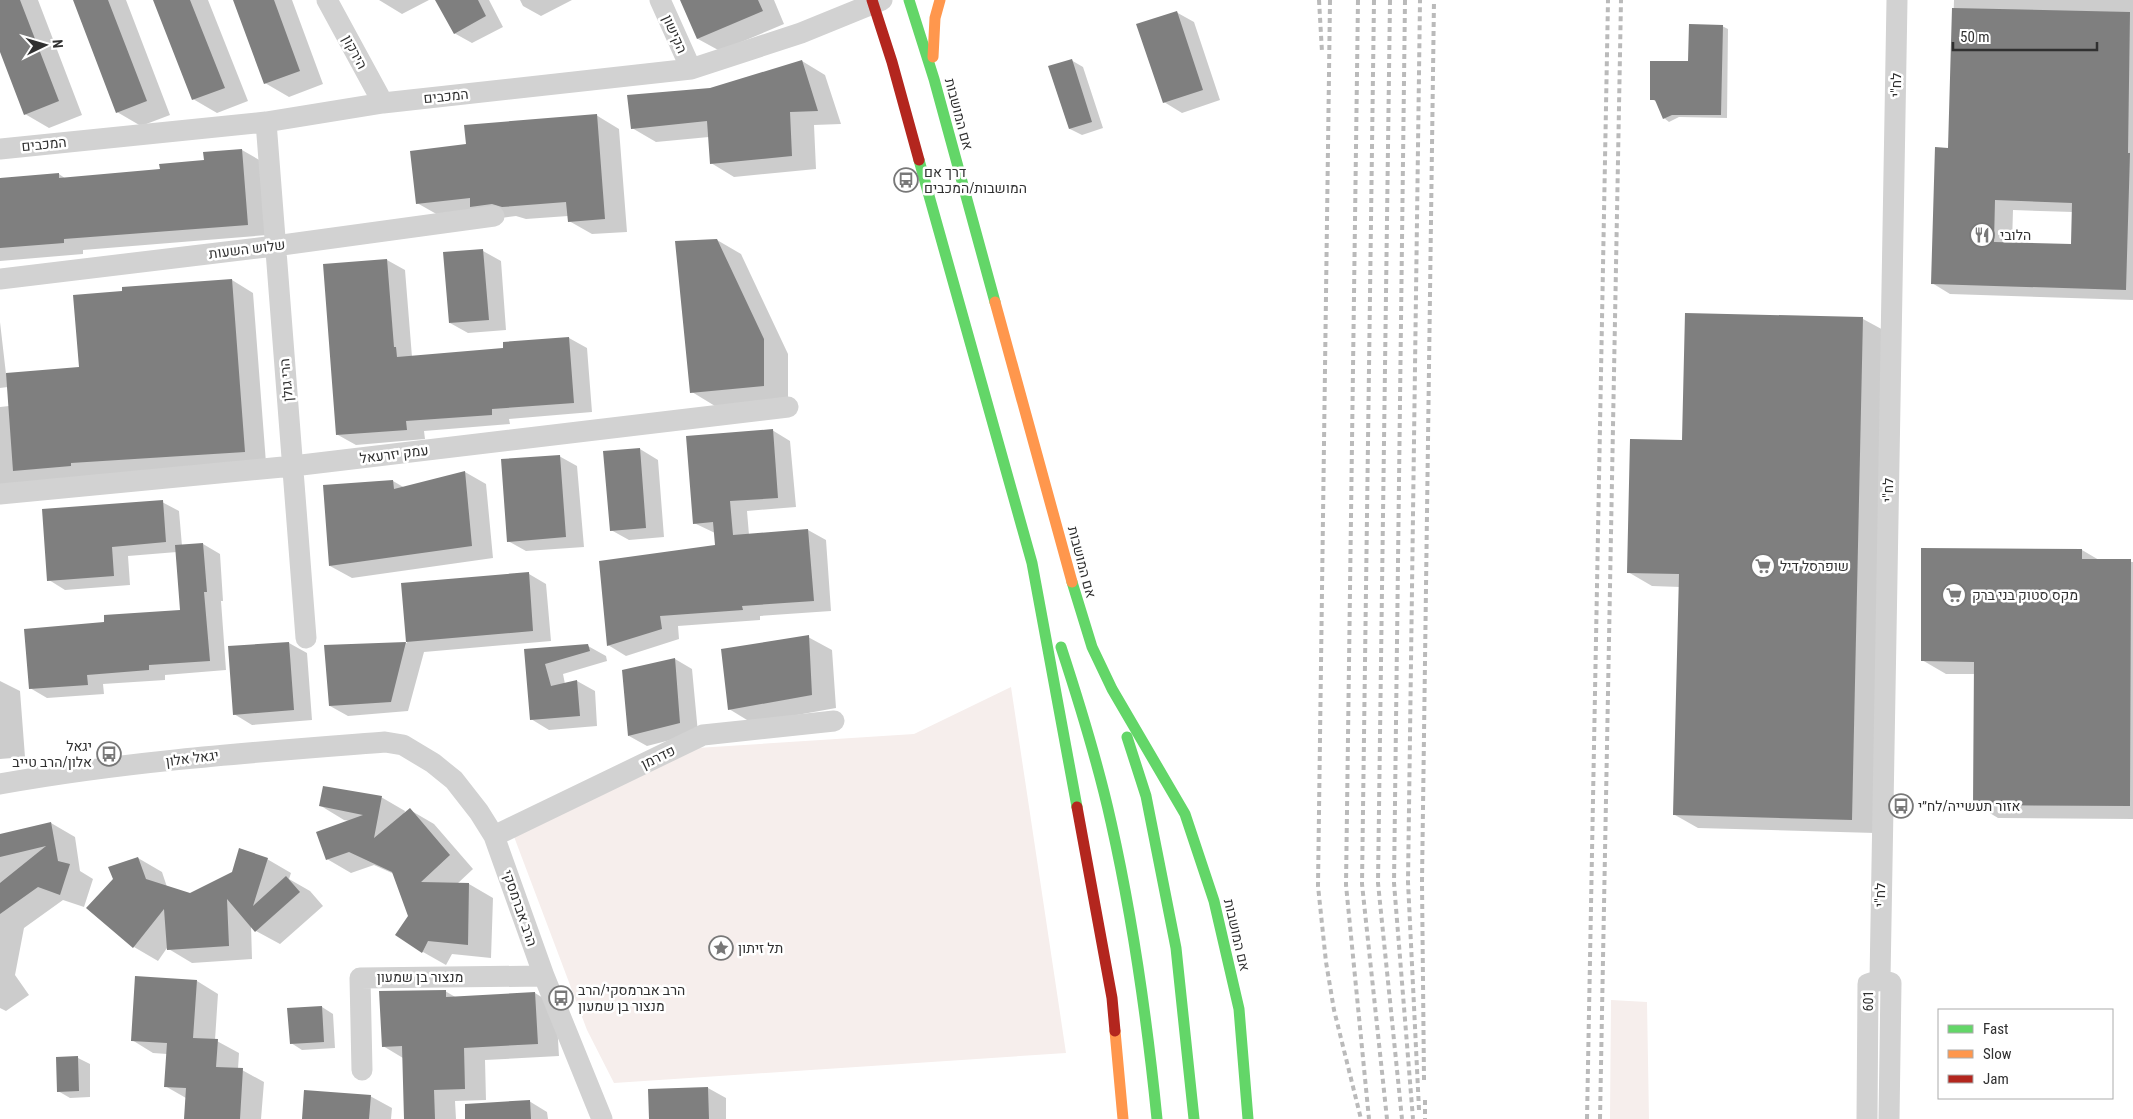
<svg xmlns="http://www.w3.org/2000/svg" width="2133" height="1119" font-family="'Roboto Condensed',Heebo,sans-serif">
  <style>
    .green { fill: #f6eeec }
    .shadow { fill: #0003; fill-rule: evenodd }
    .building { fill: #7f7f7f; fill-rule: evenodd }
    .lines { fill: none; stroke-linecap: round; stroke-linejoin: round }
    .street { stroke: #d2d2d2; stroke-width: 21 }
    .fast { stroke: #63d668; stroke-width: 11 }
    .slow { stroke: #ff974d; stroke-width: 11 }
    .jam { stroke: #b3261e; stroke-width: 11 }
    .rail { stroke: #bababa; stroke-width: 4; stroke-dasharray: 5 4; stroke-linecap: butt }
    .labels { text-anchor: middle; stroke-width: 5; stroke-linejoin: round; paint-order: stroke }
    .street-label { font-size: 14px; fill: #303030; stroke: #fff }
    .poi-label { font-size: 14px; fill: #303030; stroke: #fff; text-anchor: start }
  </style>
  <rect width="100%" height="100%" fill="#fff"/>
  <path class="green" d="M1011,687L1066,1053L614,1083L587,1030L513,834L681,749L914,734Z
    M1611,1000L1647,1002L1649,1119H1610Z"/>
  <path class="shadow" d="M0,0H38L82,115L49,128L25,114L0,48Z
    M74,0H126L170,115L141,126L117,112Z
    M154,0H208L248,101L217,113L193,99Z
    M234,0H292L323,84L289,97L265,83Z
    M379,0H429L402,14Z
    M437,0H489L503,27L472,43L454,33Z
    M520,0H572L541,16L523,6Z
    M682,0H774L784,24L720,51L698,39Z
    M1954,0H2133V300L1950,294L1932,283L1949,149ZM2013,210L2073,212L2072,246L2012,244Z
    M1176,12L1194,22L1220,100L1182,113L1164,102Z
    M1722,26L1728,29L1727,118L1679,117L1669,122L1664,118L1658,103L1652,99L1690,63Z
    M1071,60L1083,67L1103,128L1082,135L1070,129Z
    M802,61L825,75L841,124L814,125L816,169L734,177L711,163L709,137L656,142L632,128L710,89Z
    M596,115L619,129L627,232L592,234L569,221L568,216L526,219L516,216L494,219L440,216L417,203Z
    M242,150L261,161L267,235L83,250V254L0,261V179L59,174L66,179L161,170L205,161Z
    M717,240L741,254L788,354V400L715,406L692,392Z
    M483,251L501,261L506,330L468,333L450,323Z
    M387,260L405,270L412,357L505,349L569,338L587,348L592,412L509,419L510,424L424,431L425,439L356,445L338,435L324,265Z
    M232,280L253,293L266,463L0,489V407L9,406L8,387L0,388V322L6,374L81,368Z
    M1863,319L1887,332L1875,833L1698,828L1675,815L1680,587L1652,586L1628,572L1683,442Z
    M772,430L790,441L796,507L747,511L749,535L808,530L826,540L831,611L760,616V620L678,626L679,639L626,656L608,645L716,546L715,533L694,523Z
    M640,449L658,460L664,537L629,540L611,530Z
    M559,456L577,466L584,547L526,551L508,541Z
    M465,472L486,484L493,558L352,578L330,566L393,481L405,488Z
    M162,502L179,511L182,546L203,544L220,554L223,601H221L226,670L165,675V680L103,684L104,694L47,698L30,688L106,624L181,611L177,552L128,556L130,585L65,590L49,580Z
    M2082,550L2099,560L2133,562V819L1998,818L1975,804L1976,674H1946L1922,660Z
    M529,574L546,584L551,641L424,652L408,711L348,716L330,706L325,646L407,643L402,584Z
    M808,637L832,650L836,708L752,723L729,709Z
    M289,643L307,653L312,720L252,725L234,714Z
    M588,646L606,656L607,661L563,674L565,684L577,681L595,691L597,726L549,730L531,719L526,651Z
    M675,659L692,669L698,733L647,746L629,736Z
    M0,681L20,691L25,757L0,759Z
    M381,797L405,811L404,815L410,810L434,824L473,869L457,884H469L493,898L491,958L452,954L446,965L423,952L397,935L409,916L394,874L374,865L351,873L327,859L350,821L344,820L321,806Z
    M51,823L75,837L80,871L93,879L84,907L63,900L24,928L15,975L29,995L6,1011L0,1008V835Z
    M138,858L162,872L167,887L190,895L267,859L291,873L289,879L310,891L323,906L280,944L256,931L251,925L252,959L192,963L167,948L158,961L134,947L87,908Z
    M197,981L218,994L215,1040L239,1053L238,1069L242,1070L264,1082L261,1119H185L186,1098L165,1086L167,1054L153,1053L132,1040Z
    M445,991L457,998L535,993L556,1006L559,1056L485,1060L486,1100L455,1101L456,1119H405L403,1058L383,1046Z
    M322,1007L333,1014L335,1048L302,1050L291,1043Z
    M78,1058L90,1064V1097L70,1098L58,1091Z
    M708,1088L726,1098V1119H651Z
    M370,1096L392,1108L391,1119H303Z
    M529,1101L547,1112L548,1119H467Z"/>
  <path class="building" d="M0,0H20L59,101L24,115L0,52Z
    M73,0H108L147,101L116,113Z
    M153,0H190L225,88L192,100Z
    M233,0H274L300,71L264,84Z
    M435,0H478L486,16L454,34Z
    M680,0H758L763,11L697,39Z
    M1952,8L2130,12L2128,153H2130L2126,290L1931,284L1935,147L1948,148ZM1995,200L2072,203L2071,244L1994,242Z
    M1177,11L1203,90L1163,103L1136,24Z
    M1689,24L1723,25L1721,115H1672L1663,119L1655,100H1650V61H1688Z
    M1072,59L1092,122L1069,129L1048,66Z
    M802,60L818,111L790,112L792,156L710,164L707,121L631,129L627,95L710,88Z
    M597,114L605,219L568,222L566,202L502,207L492,204L470,207V198L416,204L410,151L466,144L464,125Z
    M242,149L248,225L64,239V243L0,248V178L59,173V178L160,169L159,164L204,160L203,152Z
    M717,239L764,339V386L690,393L675,241Z
    M483,249L489,320L449,323L443,252Z
    M387,259L394,347H396L397,357L503,348V342L569,337L574,403L492,409V415L406,421L407,430L336,435L323,264Z
    M232,279L245,452L71,463V466L13,471L6,373L79,367L73,295L122,291V287Z
    M1685,313L1863,317L1852,820L1673,815L1679,574L1627,573L1630,439L1682,440Z
    M773,429L778,498L730,501L733,535L808,529L814,601L742,606L743,610L660,616L662,629L607,646L599,561L715,545L713,522L693,524L686,436Z
    M640,448L646,528L610,531L603,451Z
    M560,455L566,537L507,542L501,459Z
    M465,471L472,546L329,566L323,485L393,480L394,489Z
    M163,500L166,542L112,547L114,576L47,581L42,509Z
    M203,543L207,592H204L210,661L149,665V670L87,675L88,685L29,689L24,629L104,622V615L180,610L175,545Z
    M1921,548L2082,549V559H2131L2130,806L1973,805L1974,662L1921,661Z
    M529,572L533,631L406,642L401,583Z
    M809,635L812,695L728,710L721,649Z
    M289,642L294,710L233,715L228,646Z
    M406,642L391,702L329,706L324,645Z
    M588,644L590,651L545,664L551,686L577,680L580,716L530,720L524,649Z
    M675,658L680,723L628,736L622,670Z
    M323,786L382,796L374,838L410,808L450,855L421,882L469,883L468,945L428,941L422,953L395,935L408,916L392,872L349,852L326,860L316,832L363,815L319,806Z
    M51,822L58,861L70,864L60,895L38,887L0,914V883L46,846L0,857V834Z
    M239,848L268,858L253,906L286,876L300,892L255,932L227,899L229,946L167,950L164,909L133,948L86,908L113,879L108,867L138,857L146,879L190,893L232,872Z
    M135,976L197,980L193,1038L218,1039L216,1067L243,1068L240,1119H184L186,1088L164,1087L167,1043L131,1041Z
    M446,990V997L535,992L538,1044L464,1048L465,1089L434,1090L435,1119H404L402,1046L382,1047L379,991Z
    M322,1006L324,1042L290,1044L287,1008Z
    M78,1056L79,1091L57,1092L56,1057Z
    M708,1087L709,1119H649L648,1089Z
    M304,1090L371,1095L369,1119H302Z
    M530,1100L531,1119H465V1104Z"/>
  <g class="lines">
    <path class="street" d="M327,0L383,103
      M660,0L691,69
      M266,122L306,638
      M0,149L266,122L383,103L691,69L801,33L882,0
      M0,279L275,246L494,216
      M0,494L293,466L788,407
      M0,784C127,761 257,752 385,742L403,745L433,763L454,780L479,812L494,836L544,976L602,1119
      M494,836L703,735L834,721
      M1880,980L1897,0
      M362,1070L360,978L544,976
      M1867,1119L1868,984L1880,980L1891,983L1889,1119"/>
    <path class="fast" d="M909,0L934,79L995,302
      M919,160L1032,563L1077,807
      M1072,582L1092,647L1112,689L1185,814L1214,901L1239,1009L1248,1119
      M1061,647C1080,705 1098,763 1111,822C1133,920 1147,1019 1157,1119
      M1127,737L1146,796L1176,948L1194,1119"/>
    <path class="slow" d="M933,57L935,18L940,0
      M995,302L1072,582
      M1115,1031L1123,1119"/>
    <path class="jam" d="M872,0L892,62L919,160
      M1077,807L1112,998L1115,1031"/>
    <path class="rail" d="M1319,0L1322,52
      M1330,0L1318,886L1326,962L1334,1010L1361,1119
      M1358,0L1346,885L1369,1119
      M1374,0L1362,884L1387,1119
      M1390,0L1378,883L1402,1119
      M1405,0L1394,883L1413,1119
      M1424,1080L1422,882L1434,0
      M1425,1100V1119
      M1419,1110L1408,882L1420,0
      M1587,1119L1608,0
      M1600,1119L1621,0"/>
  </g>
  <defs>
    <g id="bus-ring" transform="scale(1.25)"><circle r="9.5" fill="#fff" stroke="#787878" stroke-width="1.5"/><path d="M-5-6H5V4H4V6H2V4H-2V6H-4V4H-5ZM-3.5-4V0h7V-4ZM-3.5 1.2v1.5H-2V1.2ZM2 1.2v1.5H3.5V1.2Z" fill="#787878"/></g>
    <g id="restaurant-ring" transform="scale(1.25)"><circle r="9.5" fill="#fff" stroke="#787878" stroke-width="1.5"/><path d="M-5-6h1v4h1v-4h1v4h1v-4h1v5L-1.5 .5V6h-2V.5L-5-1ZM5-6V6H3V1.5H1.5Q1.5-4 5-6Z" fill="#787878"/></g>
    <g id="supermarket-ring" transform="scale(1.25)"><circle r="9.5" fill="#fff" stroke="#787878" stroke-width="1.5"/><path d="M-6-5.5h2.5l.6 2H6L4.5 2H-2.5L-4.4-4H-6ZM-1.5 3.2a1.3 1.3 0 1 0 .1 0ZM3 3.2a1.3 1.3 0 1 0 .1 0Z" fill="#787878"/></g>
    <g id="sight-ring" transform="scale(1.25)"><circle r="9.5" fill="#fff" stroke="#787878" stroke-width="1.5"/><path d="M0-6L1.8-2.2L6-1.7L2.9 1.2L3.7 5.4L0 3.3L-3.7 5.4L-2.9 1.2L-6-1.7L-1.8-2.2Z" fill="#787878"/></g>
  </defs>
  <g fill-rule="evenodd">
    <use href="#bus-ring" x="906" y="180"/>
    <use href="#restaurant-ring" x="1982" y="235"/>
    <use href="#supermarket-ring" x="1763" y="566"/>
    <use href="#supermarket-ring" x="1954" y="595"/>
    <use href="#bus-ring" x="109" y="754"/>
    <use href="#bus-ring" x="1901" y="806"/>
    <use href="#sight-ring" x="721" y="948"/>
    <use href="#bus-ring" x="561" y="998"/>
  </g>
  <g class="labels">
    <g class="street-label">
      <text transform="translate(675 34) rotate(66)" y="5">הקישון</text>
      <text transform="translate(355 52) rotate(62)" y="5">הירקון</text>
      <text transform="translate(1896 85) rotate(-89)" y="5">לח"י</text>
      <text transform="translate(446 96) rotate(-6)" y="5">המכבים</text>
      <text transform="translate(959 114) rotate(75)" y="5">אם המושבות</text>
      <text transform="translate(44 144) rotate(-6)" y="5">המכבים</text>
      <text transform="translate(247 249) rotate(-7)" y="5">שלוש השעות</text>
      <text transform="translate(286 380) rotate(-95)" y="5">הרי גולן</text>
      <text transform="translate(394 454) rotate(-7)" y="5">עמק יזרעאל</text>
      <text transform="translate(1888 490) rotate(-89)" y="5">לח"י</text>
      <text transform="translate(1082 562) rotate(75)" y="5">אם המושבות</text>
      <text transform="translate(658 757) rotate(-26)" y="5">פדרמן</text>
      <text transform="translate(192 758) rotate(-7)" y="5">יגאל אלון</text>
      <text transform="translate(1880 895) rotate(-89)" y="5">לח"י</text>
      <text transform="translate(520 908) rotate(71)" y="5">הרב אברמסקי</text>
      <text transform="translate(1237 935) rotate(77)" y="5">אם המושבות</text>
      <text x="420" y="982">מנצור בן שמעון</text>
      <text transform="translate(1868 1001) rotate(-89)" y="5">601</text>
    </g>
    <g class="poi-label">
      <text x="924" y="177">דרך אם<tspan x="924" dy="16">המושבות/המכבים</tspan></text>
      <text x="2000" y="240">הלובי</text>
      <text x="1780" y="571">שופרסל דיל</text>
      <text x="1972" y="600">מקס סטוק בני ברק</text>
      <text x="92" y="751" text-anchor="end">יגאל<tspan x="92" dy="16">אלון/הרב טייב</tspan></text>
      <text x="1918" y="811">אזור תעשייה/לח״י</text>
      <text x="738" y="953">תל זיתון</text>
      <text x="578" y="995">הרב אברמסקי/הרב<tspan x="578" dy="16">מנצור בן שמעון</tspan></text>
    </g>
  </g>
  <rect x="1938" y="1009" width="175" height="90" fill="#ffffff" stroke="#acacac"/>
  <rect x="1948" y="1025" width="25" height="8" fill="#63d668" stroke="#acacac"/>
  <text x="1983" y="1034" font-size="15" fill="#303030">Fast</text>
  <rect x="1948" y="1050" width="25" height="8" fill="#ff974d" stroke="#acacac"/>
  <text x="1983" y="1059" font-size="15" fill="#303030">Slow</text>
  <rect x="1948" y="1075" width="25" height="8" fill="#b3261e" stroke="#acacac"/>
  <text x="1983" y="1084" font-size="15" fill="#303030">Jam</text>
  <g transform="translate(45 45) rotate(85)" stroke="#ffffff" stroke-width="4" paint-order="stroke">
  <path d="M0-4L9 19L0 12L-9 19Z" fill="#303030"/>
  <text y="-8" font-size="14" font-weight="bold" text-anchor="middle" fill="#303030">N</text>
  </g>
  <path d="M1953 42v8h144v-8" fill="none" stroke="#303030" stroke-width="2.5"/>
  <text x="1960" y="42" font-size="15" fill="#303030" stroke="#ffffff" stroke-width="4" paint-order="stroke">50 m</text>
</svg>
